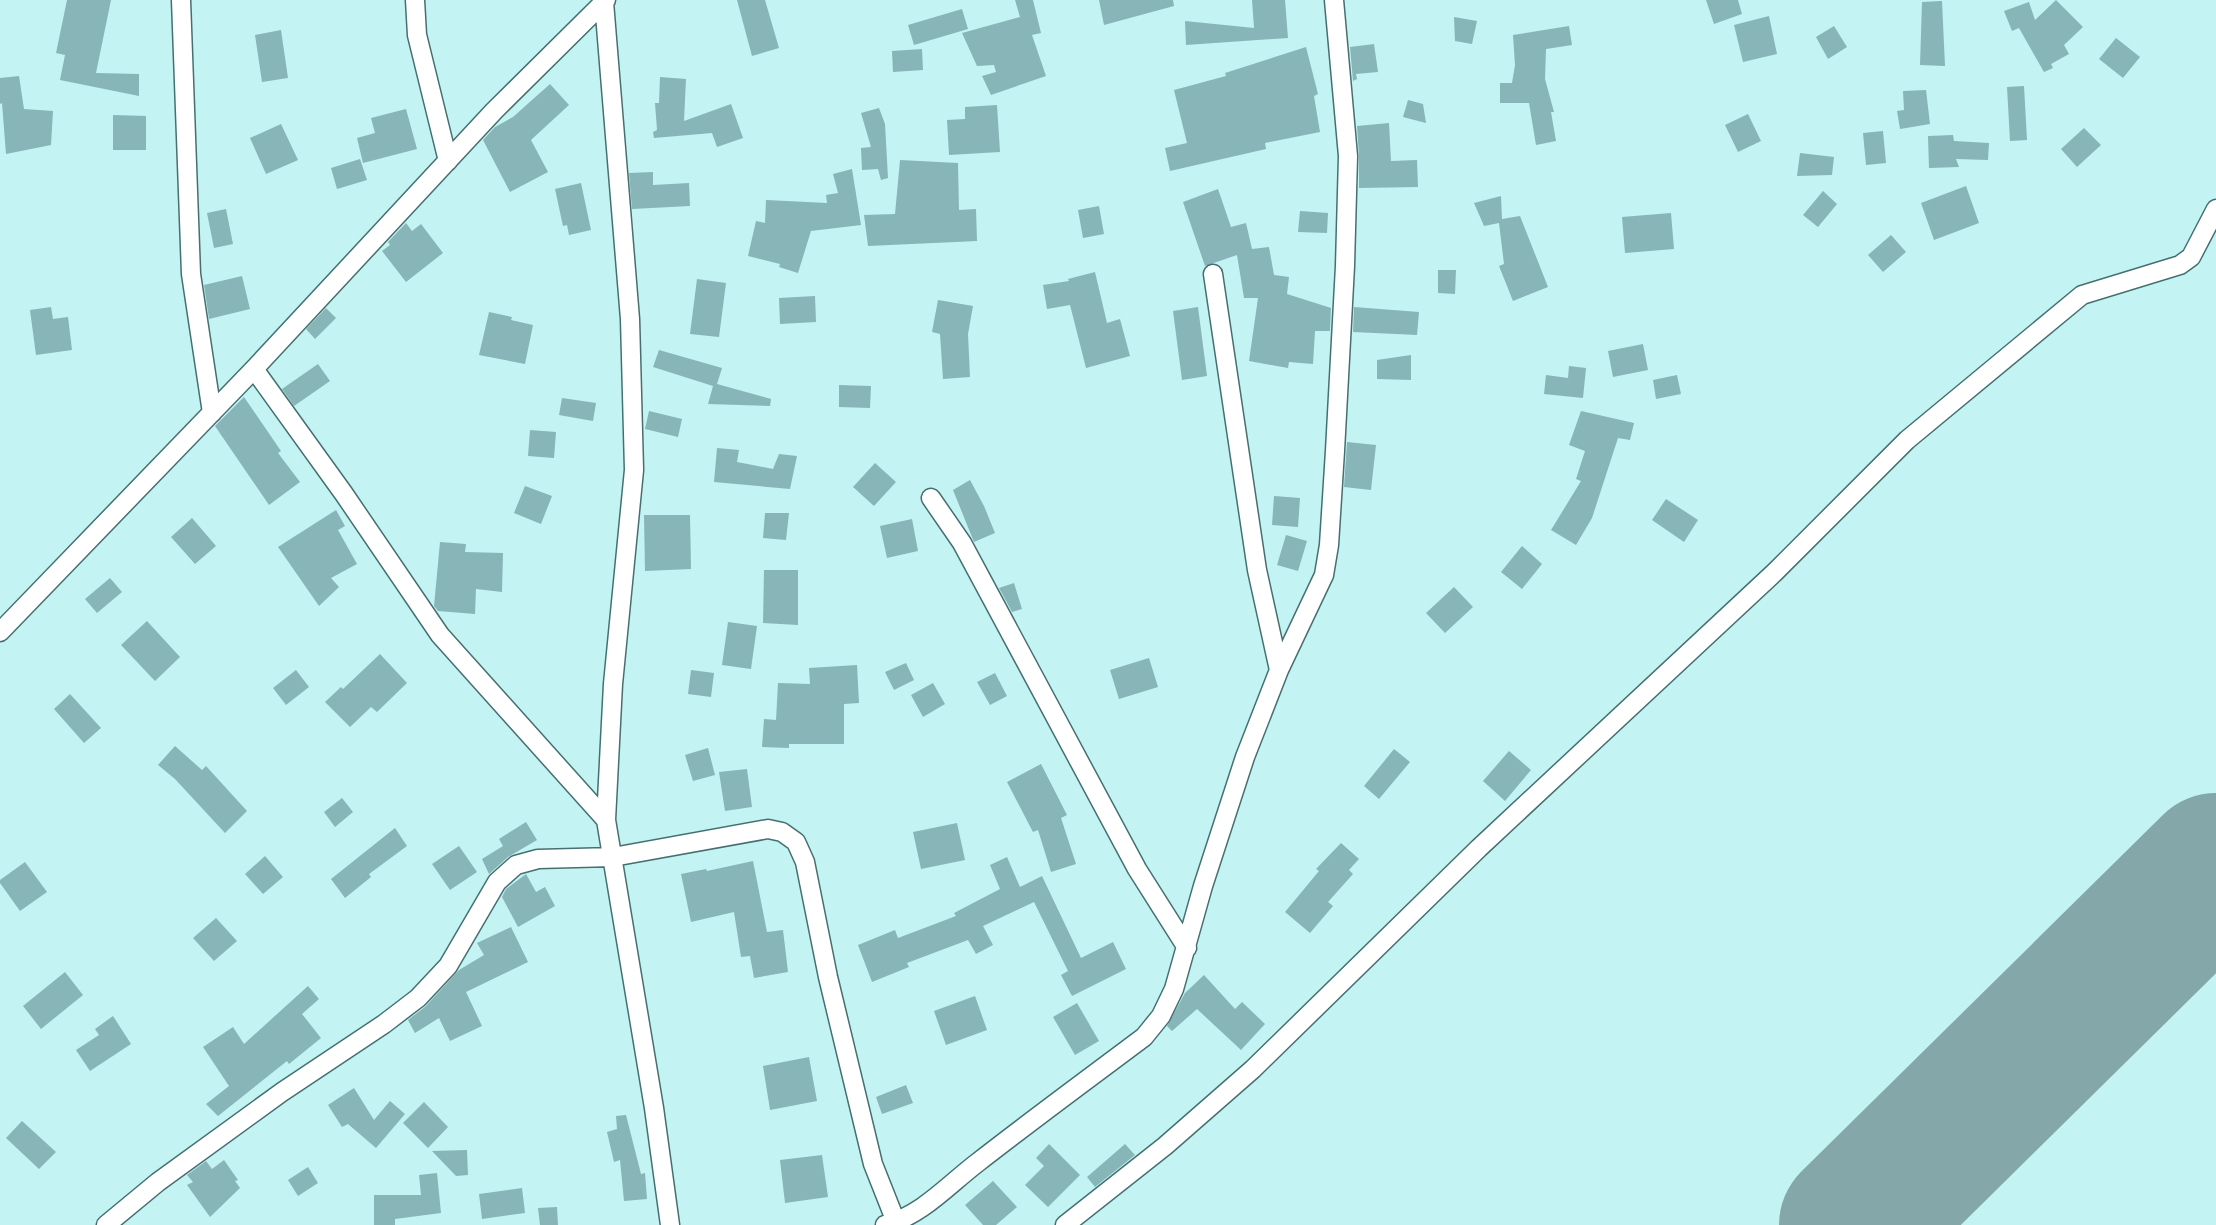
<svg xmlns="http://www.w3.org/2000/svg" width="2216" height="1225" font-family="'Titillium Web',sans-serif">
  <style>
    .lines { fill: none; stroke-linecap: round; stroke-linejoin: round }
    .runway { stroke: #84a8aa; stroke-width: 150 }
    .building { fill: #88b5b7 }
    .minor-casing { stroke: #457071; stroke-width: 21 }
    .minor { stroke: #fff; stroke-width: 18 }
  </style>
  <rect width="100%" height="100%" fill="#c4f3f4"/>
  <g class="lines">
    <path class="runway" d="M1854,1225L2216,868"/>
  </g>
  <path class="building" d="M67,0H111L96,73L139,74V96L60,80L65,55L56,53Z
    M737,0H765L779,48L752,56Z
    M1015,0H1033L1041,33L1032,35L1046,76L991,95L982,76L996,72L994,65L977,66L962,33L1020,17Z
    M1099,0H1173L1174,6L1104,25Z
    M1252,0H1285L1288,38L1186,45L1185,21L1254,28Z
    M1706,0H1738L1742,14L1714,24Z
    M2056,0L2083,27L2064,45L2069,54L2051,64L2053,68L2044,72L2019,28L2012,31L2004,11L2029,2L2035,20Z
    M1942,1L1945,66L1920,65L1922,2Z
    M962,9L968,29L914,45L908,25Z
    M1769,16L1777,54L1743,62L1734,25Z
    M1454,17L1477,21L1472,44L1455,41Z
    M1569,26L1572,45L1546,49L1545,79L1554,112H1551L1556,141L1536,145L1529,103H1500V83H1512L1515,65L1513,35Z
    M1834,26L1847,47L1828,59L1816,37Z
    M281,30L288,78L262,82L255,35Z
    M2116,38L2140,57L2123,78L2099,59Z
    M1374,44L1378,72L1356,74L1357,79L1353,81L1350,47Z
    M1306,47L1318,94L1314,96L1320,132L1265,143L1266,149L1170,171L1165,148L1187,143L1174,90L1226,76L1225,73Z
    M922,49L923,70L893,72L892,51Z
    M19,76L24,109L53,111L51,145L6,154L2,103L0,104V78Z
    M660,77L686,79L684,121L731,104L743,138L717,147L712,133L654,138L653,132L657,130L655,103H659Z
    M550,84L569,105L531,140L548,172L510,192L483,140L495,127L513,117Z
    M2024,86L2027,140L2010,141L2007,87Z
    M1926,90L1930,124L1900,129L1897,111L1904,110L1903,91Z
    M1408,100L1423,104L1426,123L1403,117Z
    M997,105L1000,152L949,155L947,120L965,119V107Z
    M879,108L885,124L888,178L881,180L878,169L862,170L861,148L871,147L861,113Z
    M406,109L417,149L363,163L357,138L375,133L371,118Z
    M1748,114L1761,141L1738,152L1725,125Z
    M113,115L146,116V150H113Z
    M1389,123L1391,161L1417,160L1418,187L1359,188V156L1357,126Z
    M281,124L298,160L266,174L250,138Z
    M2084,128L2101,145L2077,167L2061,149Z
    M1883,131L1886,163L1866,165L1863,133Z
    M1953,135L1954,141L1989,143L1988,160L1956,159L1959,167L1929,168L1928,136Z
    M1800,153L1834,157L1832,175L1797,176Z
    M360,159L367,180L337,189L331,168Z
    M900,160L958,163L959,210L976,209L977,241L868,246L864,215L895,214Z
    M852,169L861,225L811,231L798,273L779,267L780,264L748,256L756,221L765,223L766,200L827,203L826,195L838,193L833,174Z
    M653,172V185L689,183L690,206L632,209L629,173Z
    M581,183L591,230L569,235L567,225L563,226L555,189Z
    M1966,186L1979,223L1934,240L1921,203Z
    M1218,189L1231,227L1246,223L1252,249L1269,247L1274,275L1289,277L1287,294L1331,308L1330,331H1315L1313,364L1289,362L1288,368L1249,361L1258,298H1244L1237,255L1205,266L1183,202Z
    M1823,191L1837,204L1818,227L1803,215Z
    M1501,196L1502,219L1520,216L1548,287L1513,301L1499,266L1504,264L1499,223L1484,226L1474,203Z
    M1099,206L1104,234L1083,238L1078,210Z
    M226,209L233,244L214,248L207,213Z
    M1300,211L1328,213L1327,233L1298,232Z
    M1671,213L1674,249L1625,253L1622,217Z
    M406,223L412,231L421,224L443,253L406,282L382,251L390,245L388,242Z
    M1891,235L1906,252L1883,272L1868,255Z
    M1438,270H1456L1455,294L1438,293Z
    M1095,272L1107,323L1120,319L1130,356L1086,368L1070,305L1047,309L1043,285L1069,281L1068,279Z
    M242,276L250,309L209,319L204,285Z
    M697,279L726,283L719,337L690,334Z
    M815,296L816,322L780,324L779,298Z
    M938,300L973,306L968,334L970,377L943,379L940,334L932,332Z
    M51,307L53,319L68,317L72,350L36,355L30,310Z
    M1198,307L1207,376L1182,380L1173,311Z
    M1354,307L1419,312L1417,335L1353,332Z
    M326,308L336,318L315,339L306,329Z
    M489,312L512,317L511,320L533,325L525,364L479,355Z
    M1643,344L1648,370L1613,377L1608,351Z
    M659,350L722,368L717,384L771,399L770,406L708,404L713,386L653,367Z
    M1411,355V380L1377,379V360Z
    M318,364L330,381L294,406L282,389Z
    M1569,366L1586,368L1583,398L1544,394L1546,375L1568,378Z
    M1677,375L1681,394L1656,399L1653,380Z
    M839,385L871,386L870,408L839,407Z
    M244,397L281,451L278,453L300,482L269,505L215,426Z
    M562,398L596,403L593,421L559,415Z
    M649,411L682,419L678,437L645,429Z
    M1581,411L1634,423L1630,440L1618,438L1592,518L1576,545L1551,530L1581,481L1576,479L1585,451L1569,445Z
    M530,430L556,432L554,458L528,456Z
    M1347,442L1376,445L1371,490L1344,487Z
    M717,448L739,450L737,462L773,469L779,454L797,456L790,489L714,482Z
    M875,463L896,482L874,506L853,487Z
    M970,480L984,506L995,533L974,542L953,490Z
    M525,486L552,496L541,524L514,513Z
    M1274,496L1300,498L1298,527L1272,525Z
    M1666,499L1698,520L1684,542L1652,520Z
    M336,510L345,526L338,530L357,564L331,578L339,587L319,606L278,547Z
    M765,513H789L786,540L763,538Z
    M644,515H690L691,569L645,571Z
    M192,518L216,546L195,564L171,537Z
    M912,519L918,551L887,558L880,526Z
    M1286,535L1307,541L1298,571L1277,565Z
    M440,542L466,544L465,552L503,553L502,592L476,589L475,614L438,611L434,606Z
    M1522,546L1542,564L1522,589L1501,572Z
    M764,570H798V625L763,623Z
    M110,578L122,592L97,613L85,599Z
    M1014,583L1022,609L1012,612L999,588Z
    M1454,587L1473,607L1445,633L1426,613Z
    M147,621L180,657L155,681L121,645Z
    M728,622L757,626L751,669L722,665Z
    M380,654L407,683L377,712L371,707L350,727L325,702L341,687L343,689Z
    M1149,658L1158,687L1119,699L1110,670Z
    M906,663L914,680L894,690L885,672Z
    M857,665L859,703L844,704V744H789V748L762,747L764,719L776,720L778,683L810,684L809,668Z
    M296,670L309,687L286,705L273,688Z
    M691,670L714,673L711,697L688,694Z
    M995,673L1007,696L990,705L977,682Z
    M933,683L945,704L923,717L911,695Z
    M70,694L101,728L84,743L54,709Z
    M175,746L202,770L206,766L247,811L225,833L175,779L158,765Z
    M708,748L715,775L693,781L685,755Z
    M1394,749L1410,762L1379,799L1364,786Z
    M1509,751L1531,770L1505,801L1483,781Z
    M1041,764L1067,815L1061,818L1076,864L1051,872L1038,830L1033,832L1007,782Z
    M747,769L752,807L725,811L719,772Z
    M342,798L353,812L335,827L324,812Z
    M526,822L537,840L508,857L489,874L482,859L503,846L499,839Z
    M957,823L965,860L921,869L913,832Z
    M395,828L407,846L369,874L371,877L345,898L331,879Z
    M1341,843L1359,859L1349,870L1353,874L1328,902L1333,906L1310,933L1285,912L1319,871L1316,869Z
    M459,846L477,872L450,890L432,864Z
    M265,856L283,877L263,894L245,874Z
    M1007,857L1020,887L1042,876L1081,958L1113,942L1126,969L1072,996L1061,975L1068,971L1034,902L983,926L993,945L976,954L968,940L907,963L909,967L872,982L858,945L895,930L898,938L956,916L954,913L1000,889L990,865Z
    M753,861L767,932L783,930L788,972L754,978L750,956L741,957L734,912L691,922L681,874L706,869L707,871Z
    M25,862L47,892L20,911L0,883V880Z
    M526,874L536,892L545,887L555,906L518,927L502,897L506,889Z
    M216,918L237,941L214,961L193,938Z
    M511,927L528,962L466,992L482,1026L450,1041L439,1018L415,1033L408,1020L426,1006L459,970L484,955L477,943Z
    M65,972L83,995L41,1029L23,1006Z
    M1204,975L1235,1009L1242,1002L1265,1024L1241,1050L1197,1009L1172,1031L1167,1026L1185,993Z
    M308,986L319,999L302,1014L321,1038L289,1064L287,1061L218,1116L206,1104L229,1086L203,1047L233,1027L244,1044Z
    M975,996L987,1030L946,1045L934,1011Z
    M1077,1003L1099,1041L1075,1055L1053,1017Z
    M113,1016L131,1044L90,1071L76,1050L99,1035L95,1029Z
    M809,1057L817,1101L770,1110L763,1066Z
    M906,1085L913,1103L882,1114L876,1097Z
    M354,1088L374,1120L390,1101L405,1114L376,1148L348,1124L342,1127L328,1105Z
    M424,1102L448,1127L428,1148L403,1123Z
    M626,1115L641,1174L645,1173L647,1199L624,1201L620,1160L614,1162L607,1132L617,1129L616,1116Z
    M22,1121L56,1152L39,1169L6,1138Z
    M1049,1144L1080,1175L1048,1207L1025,1185L1044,1166L1036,1158Z
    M1125,1144L1135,1155L1095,1187L1087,1177Z
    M467,1150L468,1175L456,1176L432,1151Z
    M822,1155L828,1197L785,1203L780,1160Z
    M224,1160L238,1180L235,1181L240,1188L210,1217L187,1185L193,1182L187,1175L206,1161L212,1169Z
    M308,1167L318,1183L298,1196L288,1180Z
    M437,1173L441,1213L395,1219V1225H374V1195H421L419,1175Z
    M993,1181L1017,1207L996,1225H983L965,1205Z
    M522,1188L525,1213L482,1219L479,1194Z
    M557,1207L558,1225H540L538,1208Z"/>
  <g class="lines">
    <g class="minor-casing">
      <path id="minor" d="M181,0L191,274L212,413
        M415,0L417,35L448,161
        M604,2L630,319L634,470L613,684L606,820L654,1108L670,1225
        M1213,274L1257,570L1279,670
        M254,369L344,494L440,635L606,820
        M931,498L962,543L1137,869L1187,948
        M0,632L254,369L494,111L606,0
        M106,1225L158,1182L282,1092L384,1024L418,998L448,966L497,882L516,865L538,859L613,857L768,829L782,832L796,842L805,862L828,977L873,1164L896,1222
        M885,1225C922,1215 947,1186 977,1163C1032,1120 1088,1079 1144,1037L1161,1016L1174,989L1203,886L1245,757L1279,670L1324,575L1329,545L1335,451L1345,266L1348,156L1334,0
        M1065,1225L1165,1146L1253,1069L1479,848L1775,572L1907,440L2082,295L2180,265L2191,257L2216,209"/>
    </g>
    <use href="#minor" class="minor"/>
  </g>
</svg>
